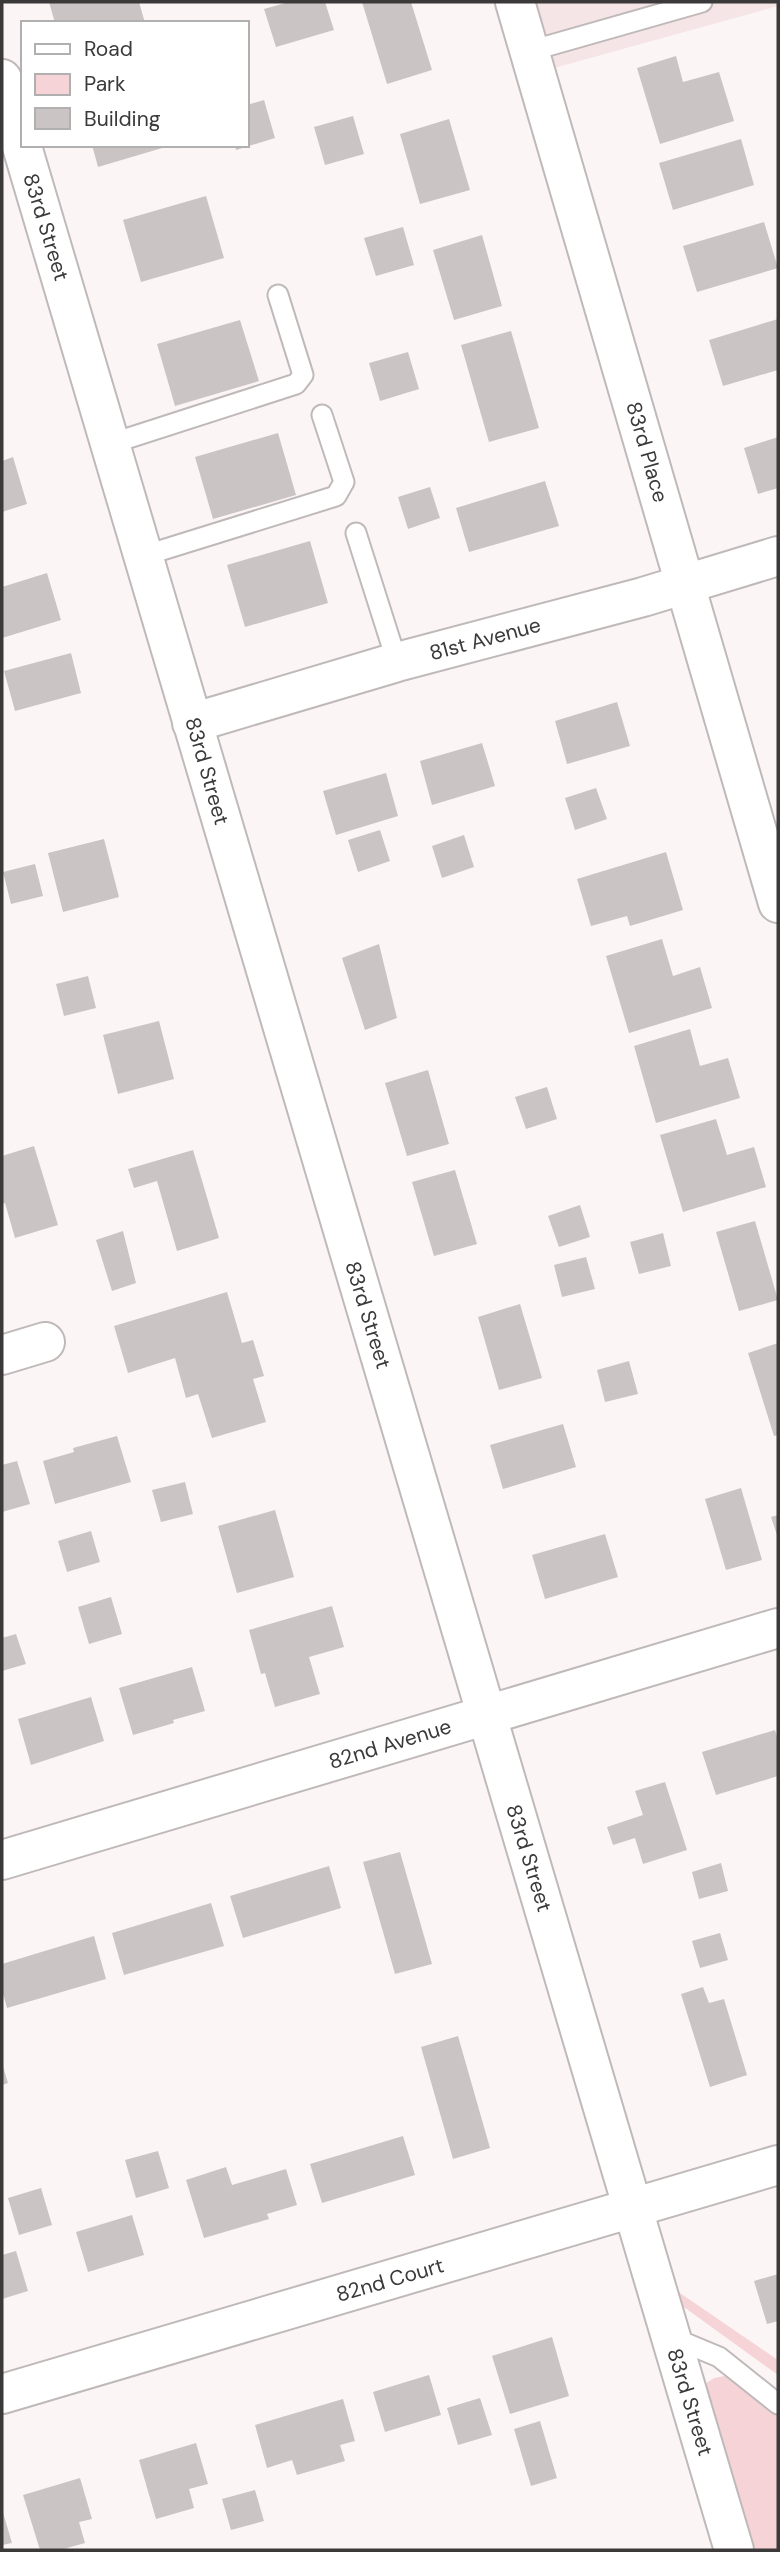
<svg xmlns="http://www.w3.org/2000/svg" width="780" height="2552" font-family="'DM Sans',sans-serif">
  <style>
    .built { fill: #f5e5e6 }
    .green { fill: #f6d3d7 }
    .building { fill: #cbc4c4 }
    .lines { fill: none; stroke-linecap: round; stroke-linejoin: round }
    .lane-casing { stroke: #c0b9b9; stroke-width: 23 }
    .street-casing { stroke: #c0b9b9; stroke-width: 42 }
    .lane { stroke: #fff; stroke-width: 19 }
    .street { stroke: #fff; stroke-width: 38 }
    .labels { text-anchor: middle; stroke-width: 7; stroke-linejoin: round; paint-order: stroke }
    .street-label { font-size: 21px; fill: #3b3939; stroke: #fff }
  </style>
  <rect width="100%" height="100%" fill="#fcf5f6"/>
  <path class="built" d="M515,2H778V6L536,73Z"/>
  <path class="green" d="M674,2289L778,2360V2375L677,2302Z
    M724,2376L743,2386L778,2414V2550H747L704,2399L705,2384L714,2378Z"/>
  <path class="building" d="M49,2H139L145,23H55Z
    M289,2H325L334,30L276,47L264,9Z
    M362,2H411L432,70L387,84Z
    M676,56L683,82L719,72L734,121L660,144L637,68Z
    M264,100L275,138L236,150L235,145H247V105Z
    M353,116L364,154L325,165L314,127Z
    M449,119L470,190L420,204L400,134Z
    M741,139L754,185L673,210L659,163Z
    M92,145H169V146L98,167Z
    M206,196L224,258L141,282L123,220Z
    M764,222L778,268L697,292L683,246Z
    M403,227L414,265L376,276L364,238Z
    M482,235L502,306L454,320L433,250Z
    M778,319V370L723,386L709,340Z
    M240,320L259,381L175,406L157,344Z
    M511,331L539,428L489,442L461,345Z
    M408,352L419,389L380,401L369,363Z
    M278,433L296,495L213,519L195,457Z
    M778,437V488L758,494L744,448Z
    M13,457L27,504L2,512V461Z
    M545,481L559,526L469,552L456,508Z
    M430,487L440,518L408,529L398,497Z
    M310,541L328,603L245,627L227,565Z
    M47,573L61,620L2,638V587Z
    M71,653L81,693L15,711L4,671Z
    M617,702L630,746L567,764L555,721Z
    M482,743L495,786L432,805L420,761Z
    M386,773L398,816L336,835L323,791Z
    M596,788L607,819L575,830L565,798Z
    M380,830L390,861L358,872L348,840Z
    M464,835L474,867L442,878L432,846Z
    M104,839L119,897L63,912L48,853Z
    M666,852L683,910L630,926L627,916L591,926L577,879Z
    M35,864L43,896L11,904L3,872Z
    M662,939L673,976L700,967L712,1008L629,1033L606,956Z
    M379,944L397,1018L365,1030L342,958Z
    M88,976L96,1008L64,1016L56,984Z
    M159,1021L174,1079L118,1094L103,1035Z
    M690,1029L700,1066L728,1058L740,1098L656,1123L634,1046Z
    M428,1070L449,1144L407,1156L385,1083Z
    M547,1087L557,1119L526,1129L515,1097Z
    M716,1119L727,1155L754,1147L766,1187L683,1212L660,1135Z
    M34,1146L58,1225L15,1238L5,1203L2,1204V1156Z
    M193,1150L219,1238L177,1251L157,1181L134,1188L128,1169Z
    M455,1170L477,1244L434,1256L412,1182Z
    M580,1205L590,1237L559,1247L548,1216Z
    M755,1221L778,1300L739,1311L716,1232Z
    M123,1231L136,1283L112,1291L96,1240Z
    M663,1233L671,1266L639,1274L630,1242Z
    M586,1257L595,1289L562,1297L554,1265Z
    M227,1292L242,1343L253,1340L264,1376L253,1379L266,1422L212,1438L198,1394L186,1398L175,1358L128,1373L114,1326Z
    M520,1304L542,1378L499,1390L478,1317Z
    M778,1343V1435L774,1436L748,1353Z
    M629,1361L638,1394L605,1402L597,1370Z
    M563,1424L576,1467L503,1489L490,1445Z
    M117,1436L131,1482L55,1504L43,1461L74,1452L73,1448Z
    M17,1461L30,1504L2,1512V1465Z
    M185,1482L193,1514L161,1522L152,1490Z
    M741,1488L762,1560L726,1570L705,1499Z
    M275,1510L294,1577L237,1593L218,1526Z
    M778,1515V1538L771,1517Z
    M91,1531L100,1562L67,1572L58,1541Z
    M605,1534L618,1577L545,1599L532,1555Z
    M111,1597L122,1634L89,1644L78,1607Z
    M332,1606L344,1647L309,1657L320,1694L275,1707L265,1673L261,1674L249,1630Z
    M16,1634L26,1664L2,1671V1638Z
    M192,1667L205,1711L173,1720L174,1723L133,1735L119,1688Z
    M91,1697L104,1741L31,1765L18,1719Z
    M775,1730L778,1740V1776L716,1795L702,1752Z
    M665,1782L687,1850L643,1864L635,1838L613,1845L607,1827L643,1815L635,1791Z
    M400,1852L432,1964L395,1974L363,1862Z
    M721,1863L728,1891L699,1899L692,1872Z
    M329,1866L341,1908L243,1938L230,1896Z
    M211,1903L224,1946L124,1975L112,1933Z
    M720,1933L728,1960L700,1968L692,1941Z
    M94,1936L106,1979L7,2008L2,1990V1964Z
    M703,1987L709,2003L724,1999L747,2075L710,2087L681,1994Z
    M458,2036L490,2148L453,2159L421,2047Z
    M2,2063L8,2083L2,2085Z
    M403,2136L415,2175L322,2203L310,2164Z
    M158,2151L169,2188L136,2198L125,2160Z
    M226,2167L232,2185L286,2169L297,2205L267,2214L269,2219L204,2238L186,2180Z
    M41,2188L52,2225L19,2235L8,2198Z
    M132,2215L144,2255L88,2272L76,2232Z
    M16,2251L28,2291L2,2299V2255Z
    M778,2274V2321L767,2324L754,2281Z
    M552,2337L569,2396L510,2414L492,2356Z
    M429,2375L441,2415L385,2432L373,2392Z
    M480,2398L492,2435L458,2445L447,2408Z
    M343,2399L355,2441L340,2445L345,2461L297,2475L292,2460L267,2468L255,2425Z
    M540,2421L557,2478L531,2486L514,2429Z
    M196,2443L208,2484L189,2489L194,2508L156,2519L139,2460Z
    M80,2478L92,2519L79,2522L85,2543L60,2550H40L23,2495Z
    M255,2490L264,2521L231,2530L222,2499Z
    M2,2509L12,2543L2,2545Z"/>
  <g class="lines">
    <g class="lane-casing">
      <path id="lane" d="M530,51L702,2
        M110,444L296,384L303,375L278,295
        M356,533L397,662
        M143,556L336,496L344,482L322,415
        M671,2337L719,2357L778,2404"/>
    </g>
    <g class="street-casing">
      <path id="street" d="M515,2L778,903
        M2,79L734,2550
        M192,723L397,662L643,597L778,556
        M2,1355L45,1342
        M2,1860L778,1628
        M2,2394L778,2165"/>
    </g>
    <use href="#lane" class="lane"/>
    <use href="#street" class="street"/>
  </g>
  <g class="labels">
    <g class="street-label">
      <text transform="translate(46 227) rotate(73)" y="7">83rd Street</text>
      <text transform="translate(647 452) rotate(74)" y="7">83rd Place</text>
      <text transform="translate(485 639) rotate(-15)" y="7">81st Avenue</text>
      <text transform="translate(207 771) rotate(74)" y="7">83rd Street</text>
      <text transform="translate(368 1315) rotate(73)" y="7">83rd Street</text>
      <text transform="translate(390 1744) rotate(-17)" y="7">82nd Avenue</text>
      <text transform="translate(529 1858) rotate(73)" y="7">83rd Street</text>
      <text transform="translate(390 2280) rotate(-16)" y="7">82nd Court</text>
      <text transform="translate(690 2402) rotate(73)" y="7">83rd Street</text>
    </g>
  </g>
  <rect width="780" height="2552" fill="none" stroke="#3b3939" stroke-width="7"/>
  <rect x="21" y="21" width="228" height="126" fill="#ffffff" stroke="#b1b0b0" stroke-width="2"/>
  <rect x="35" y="44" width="35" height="10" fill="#ffffff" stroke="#b1b0b0" stroke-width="2"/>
  <text x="84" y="56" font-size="21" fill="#3b3939">Road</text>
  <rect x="35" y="74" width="35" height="21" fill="#f6d3d7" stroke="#b1b0b0" stroke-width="2"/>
  <text x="84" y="91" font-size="21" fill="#3b3939">Park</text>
  <rect x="35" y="108" width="35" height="21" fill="#cbc4c4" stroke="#b1b0b0" stroke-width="2"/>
  <text x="84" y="126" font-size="21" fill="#3b3939">Building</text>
</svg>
